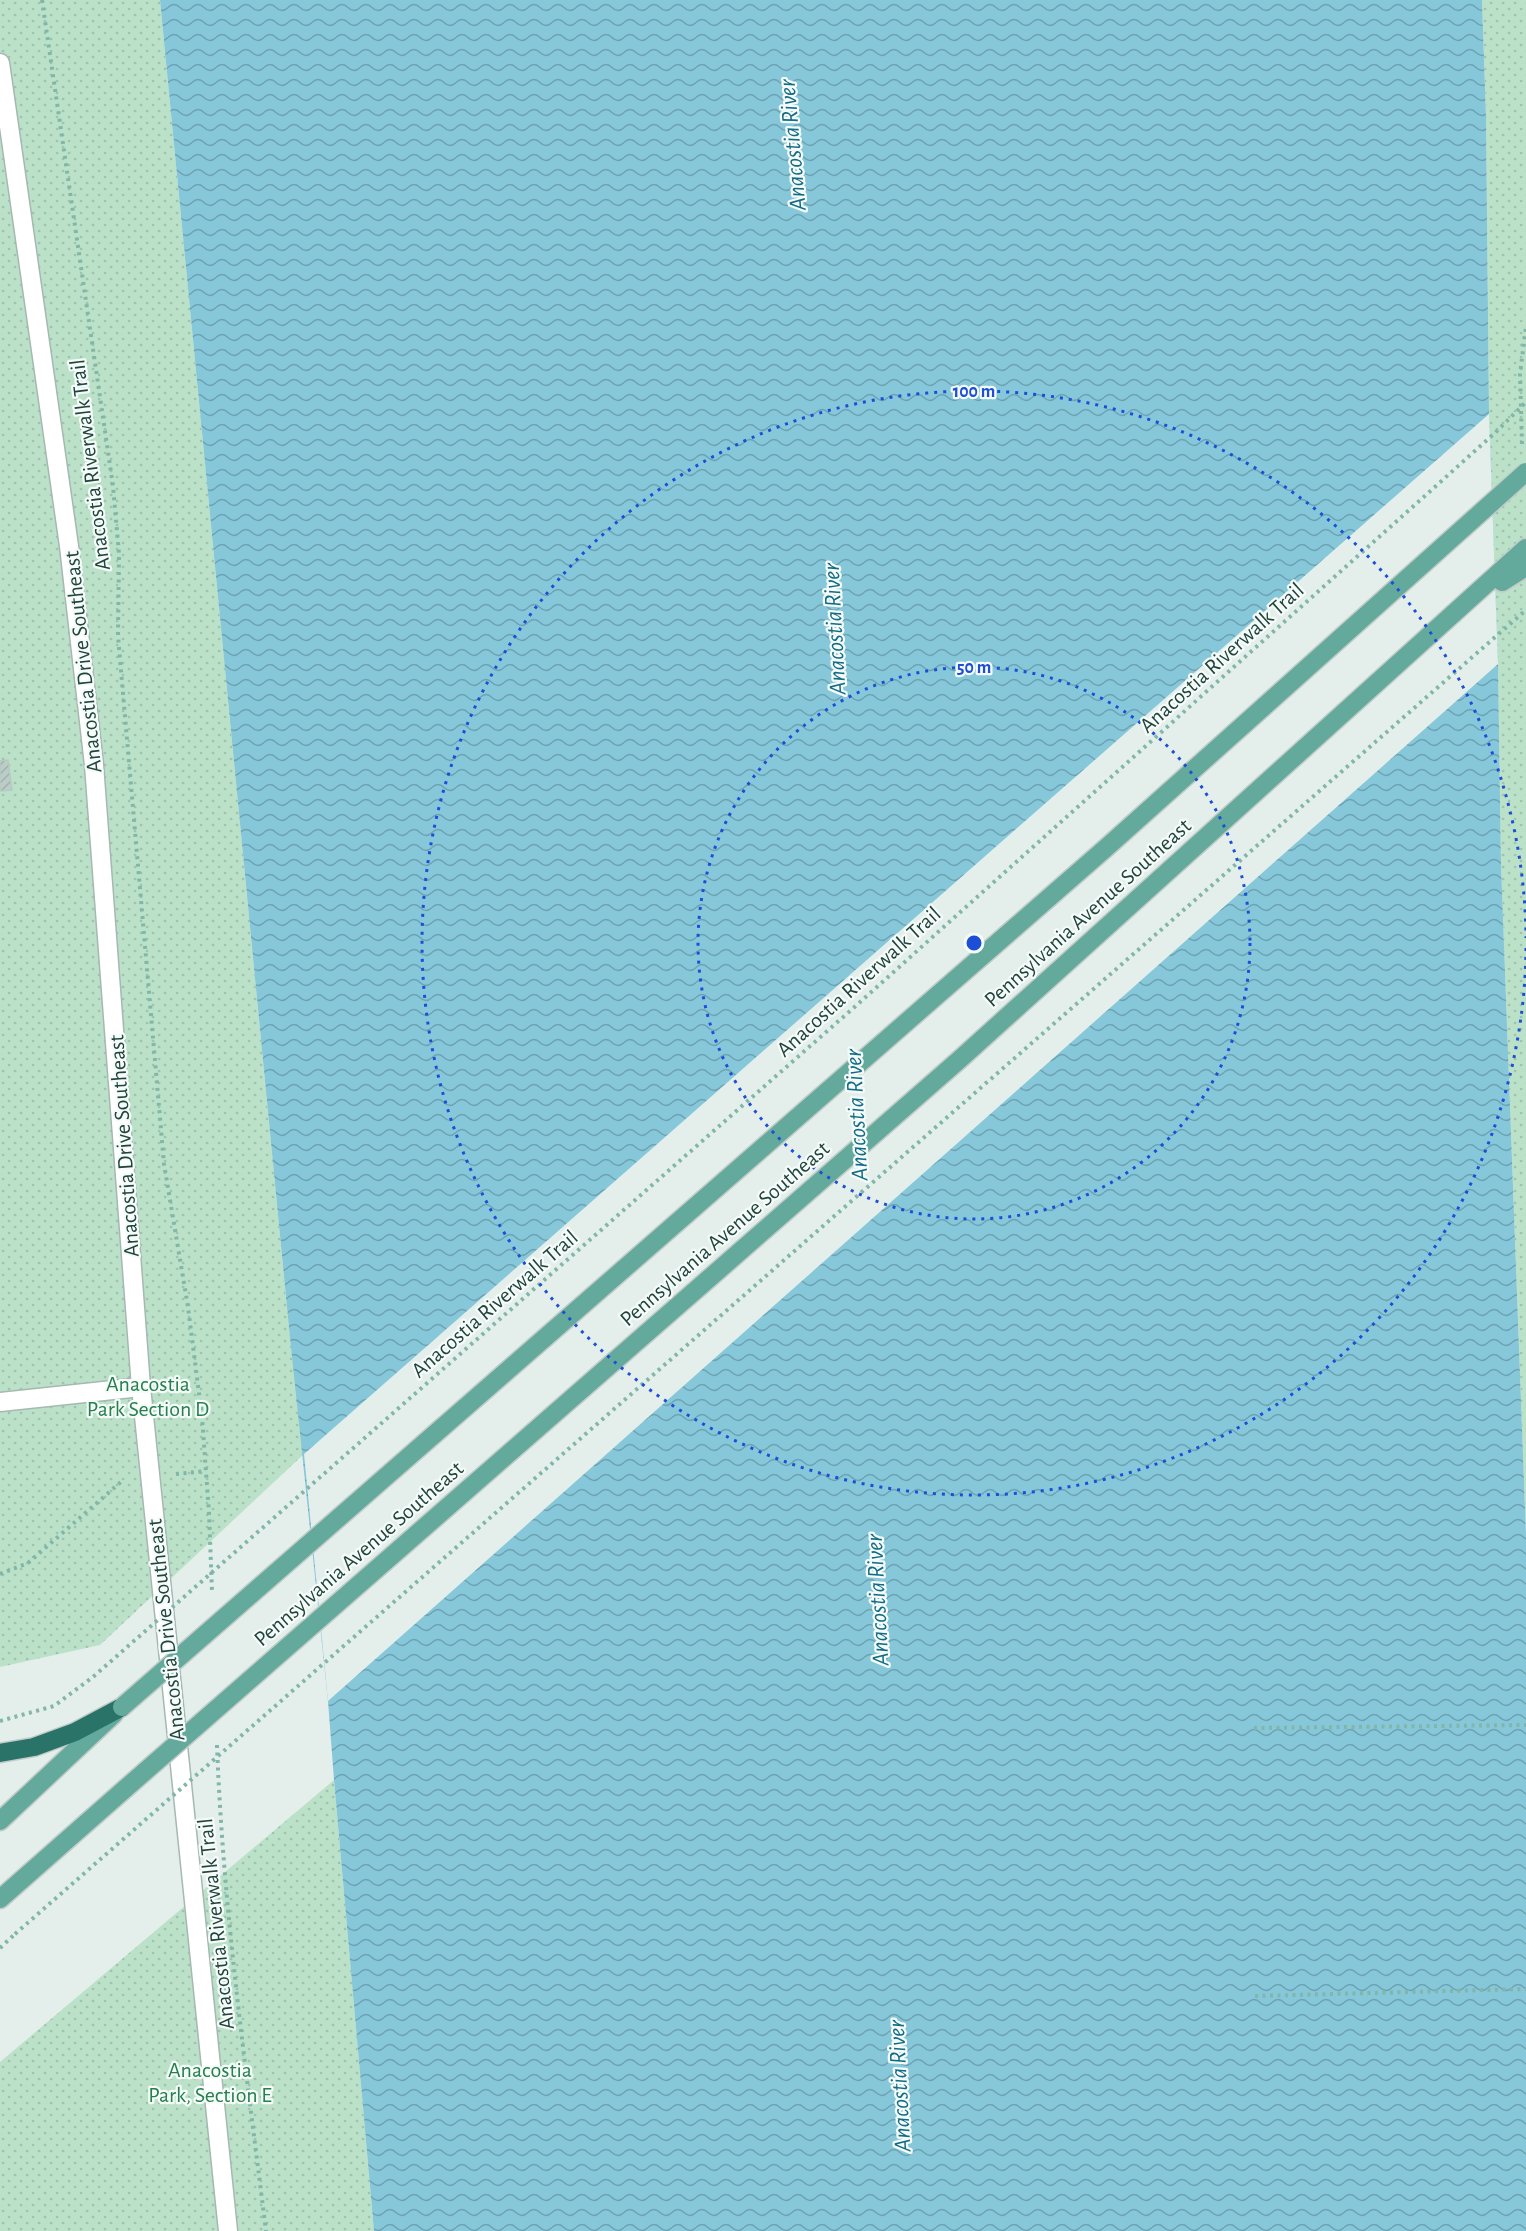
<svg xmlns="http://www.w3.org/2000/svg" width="1526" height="2231" font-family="'Alegreya Sans',sans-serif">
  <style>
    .park { fill: url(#park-dots) }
    .water { fill: url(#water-waves) }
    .pier { fill: #e4efeb }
    .building { fill: url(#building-hatch); stroke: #b5cac3; stroke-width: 1.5 }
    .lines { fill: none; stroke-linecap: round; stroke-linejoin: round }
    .minor-casing { stroke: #a6b8b3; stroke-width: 21 }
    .tertiary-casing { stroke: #a6b8b3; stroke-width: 21 }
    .primary-casing { stroke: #c1cbc8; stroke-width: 21 }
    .motorway-casing { stroke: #c1cbc8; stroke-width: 21 }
    .path { stroke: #81b6a9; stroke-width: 4; stroke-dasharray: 3 4.5; stroke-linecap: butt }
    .minor { stroke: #fff; stroke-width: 18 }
    .tertiary { stroke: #fff; stroke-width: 18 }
    .primary { stroke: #64aa9c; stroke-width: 18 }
    .motorway { stroke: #297369; stroke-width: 18 }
    .primary-bridge-casing { stroke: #c1cbc8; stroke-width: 21; stroke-linecap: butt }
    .path-bridge { stroke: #81b6a9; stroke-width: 4; stroke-dasharray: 3 4.5; stroke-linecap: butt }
    .primary-bridge { stroke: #64aa9c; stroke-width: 18 }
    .ring { fill: none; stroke: #1d4ed8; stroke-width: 3; stroke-dasharray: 3 6 }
    .labels { text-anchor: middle; stroke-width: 4.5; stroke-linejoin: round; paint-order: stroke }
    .street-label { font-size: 22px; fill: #21443c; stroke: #f5fbf8 }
    .park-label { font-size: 22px; fill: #26804e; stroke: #f5fbf8 }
    .water-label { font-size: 24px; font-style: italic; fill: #136c87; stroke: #f5fbf8 }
    .centre { fill: #1d4ed8; stroke: #f5fbf8; stroke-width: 3 }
    .ring-label { font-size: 18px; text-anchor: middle; font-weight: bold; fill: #1d4ed8; stroke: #f5fbf8; stroke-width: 4.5; stroke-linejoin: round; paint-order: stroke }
  </style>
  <defs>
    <pattern id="park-dots" width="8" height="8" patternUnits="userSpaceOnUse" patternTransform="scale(1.5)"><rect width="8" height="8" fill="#bbe2c8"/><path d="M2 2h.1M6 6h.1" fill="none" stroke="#a0c3ad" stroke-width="1.8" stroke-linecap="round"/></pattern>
    <pattern id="water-waves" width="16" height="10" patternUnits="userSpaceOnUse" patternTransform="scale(1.5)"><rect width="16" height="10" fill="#86c7da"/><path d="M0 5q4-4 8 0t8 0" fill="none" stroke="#6da3b2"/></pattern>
    <pattern id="building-hatch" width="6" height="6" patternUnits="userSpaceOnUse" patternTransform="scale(1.5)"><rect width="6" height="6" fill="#bccdc7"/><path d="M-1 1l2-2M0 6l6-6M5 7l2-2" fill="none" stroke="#a1b1ac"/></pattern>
  </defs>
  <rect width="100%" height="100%" fill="#e4efeb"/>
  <path class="park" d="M0,0H160L289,1328L304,1454L100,1645L0,1667Z
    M1482,0H1526V1535L1501,864L1498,664L1489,414L1486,117Z
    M334,1780L374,2231H0V2062Z"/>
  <path class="water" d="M160,0H1482L1486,117L1489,414L1498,664L1501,864L1526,1535V2231H374L334,1780L328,1701L289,1328Z"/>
  <path class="pier" d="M1489,414L1498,664L328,1701L304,1454Z"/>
  <path class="building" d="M8,760L12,790L0,791V761Z"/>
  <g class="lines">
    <g class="minor-casing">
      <path id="minor" d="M141,1387L228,2231"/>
    </g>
    <g class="tertiary-casing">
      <path id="tertiary" d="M0,63L69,546L94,765L141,1387L0,1402"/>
    </g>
    <g class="primary-casing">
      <path id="primary" d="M1502,582L1526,567
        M1453,614L1526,548
        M0,1821L114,1714
        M0,1899L126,1788"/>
    </g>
    <g class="motorway-casing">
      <path id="motorway" d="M0,1753L34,1747L75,1732L122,1707"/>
    </g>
    <path class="path" d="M42,0L113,486L119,554L118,636L164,1164L188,1307L202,1417L209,1513L212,1591
      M1522,444L1520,374L1526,326
      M176,1474L206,1471
      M0,1574L28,1563L122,1481
      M1254,1728L1526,1725
      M217,1745C223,1908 246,2070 266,2231
      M0,1948L15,1934
      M1255,1996L1526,1989"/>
    <use href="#minor" class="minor"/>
    <use href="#tertiary" class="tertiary"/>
    <use href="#primary" class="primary"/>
    <use href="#motorway" class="motorway"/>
    <g class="primary-bridge-casing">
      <path id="primary-bridge" d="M122,1707L1107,847L1526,472
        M126,1788L959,1060L1453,614"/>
    </g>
    <path class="path-bridge" d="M0,1721L54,1706L93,1677L850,1011L1495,433L1526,402
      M15,1934L1526,610"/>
    <use href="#primary-bridge" class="primary-bridge"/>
  </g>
  <g class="ring">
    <circle cx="974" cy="943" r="276"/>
    <path d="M1526 948A552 552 0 1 1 1526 938"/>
  </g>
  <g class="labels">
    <g class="street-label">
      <text transform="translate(89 465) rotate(-97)" y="8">Anacostia Riverwalk Trail</text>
      <text transform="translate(1221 657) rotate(-42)" y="8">Anacostia Riverwalk Trail</text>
      <text transform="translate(82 662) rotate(-96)" y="8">Anacostia Drive Southeast</text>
      <text transform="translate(1087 912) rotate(-42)" y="8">Pennsylvania Avenue Southeast</text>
      <text transform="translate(858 981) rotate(-42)" y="8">Anacostia Riverwalk Trail</text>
      <text transform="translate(123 1146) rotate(-94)" y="8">Anacostia Drive Southeast</text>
      <text transform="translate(724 1233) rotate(-41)" y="8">Pennsylvania Avenue Southeast</text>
      <text transform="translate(494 1303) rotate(-41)" y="8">Anacostia Riverwalk Trail</text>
      <text transform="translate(358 1553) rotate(-41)" y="8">Pennsylvania Avenue Southeast</text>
      <text transform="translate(165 1630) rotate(-96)" y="8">Anacostia Drive Southeast</text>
      <text transform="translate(215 1924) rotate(-96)" y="8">Anacostia Riverwalk Trail</text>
    </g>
    <g class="park-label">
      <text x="148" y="1391">Anacostia<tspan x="148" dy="25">Park Section D</tspan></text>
      <text x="210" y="2077">Anacostia<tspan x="210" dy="25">Park, Section E</tspan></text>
    </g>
    <g class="water-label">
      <text transform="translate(792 145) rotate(-95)" y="8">Anacostia River</text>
      <text transform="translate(834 629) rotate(-93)" y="8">Anacostia River</text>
      <text transform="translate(856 1115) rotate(-93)" y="8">Anacostia River</text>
      <text transform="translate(877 1600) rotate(-93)" y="8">Anacostia River</text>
      <text transform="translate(899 2086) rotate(-93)" y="8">Anacostia River</text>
    </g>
  </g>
  <circle cx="974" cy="943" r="9" class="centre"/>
  <g class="ring-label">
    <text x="974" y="397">100 m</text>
    <text x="974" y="673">50 m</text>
  </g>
</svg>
